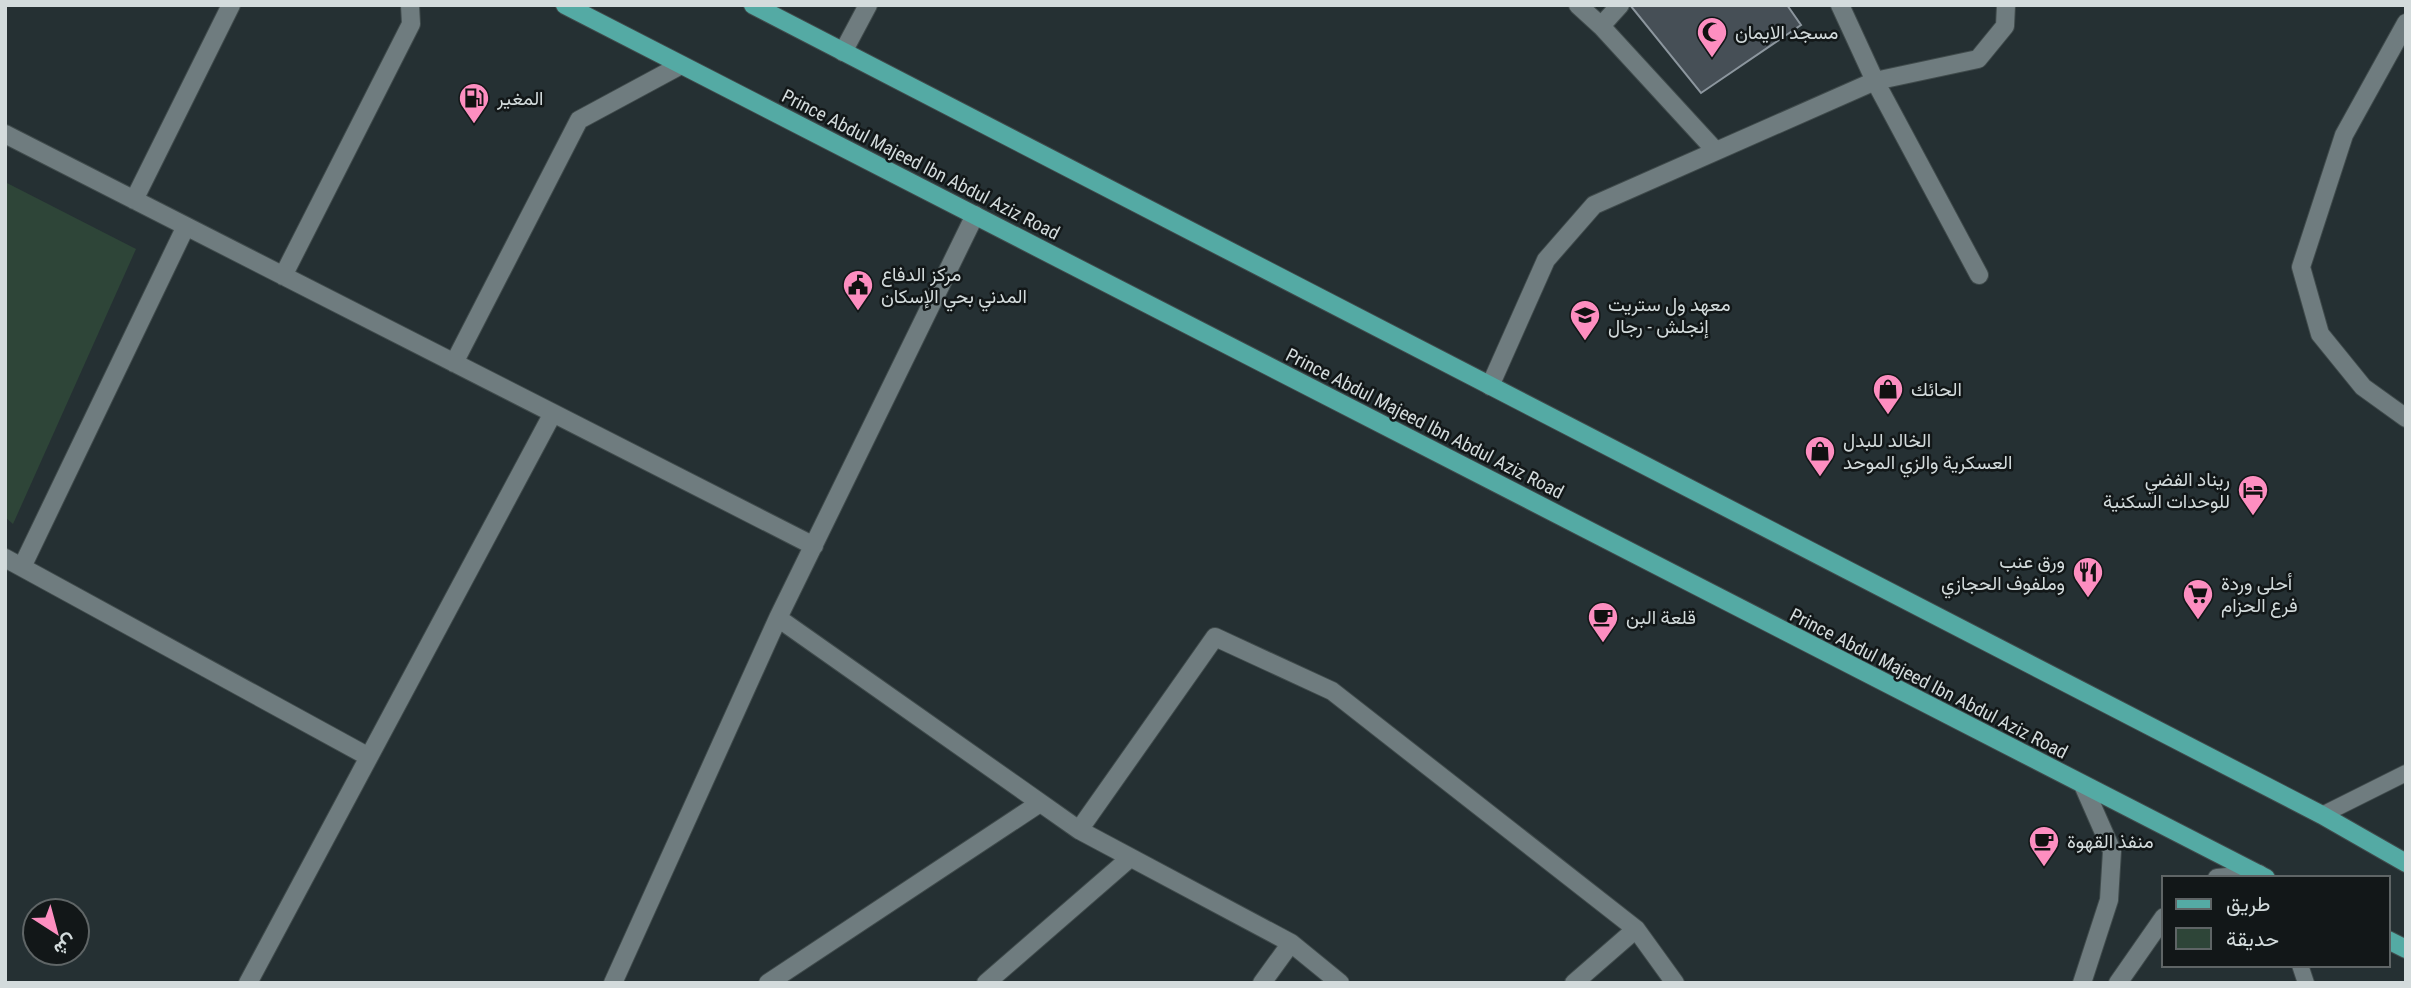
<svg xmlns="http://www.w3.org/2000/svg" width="2411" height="988" font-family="'Roboto Condensed',Vazirmatn,sans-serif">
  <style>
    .green { fill: #2e4538 }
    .building { fill: #464f56; stroke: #8c969e; stroke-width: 2 }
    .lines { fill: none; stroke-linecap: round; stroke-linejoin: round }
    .service-casing { stroke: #404b4c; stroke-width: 18 }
    .minor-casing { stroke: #404b4c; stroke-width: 20 }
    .primary-casing { stroke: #404b4c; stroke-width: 20 }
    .service { stroke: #6f7c7f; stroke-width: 16 }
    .minor { stroke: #6f7c7f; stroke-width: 18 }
    .primary { stroke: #54aaa4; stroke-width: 18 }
    .labels { text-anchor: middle; stroke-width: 5; stroke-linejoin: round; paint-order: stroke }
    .poi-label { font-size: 19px; fill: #d3dbdc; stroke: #121718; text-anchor: start }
    .street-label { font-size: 19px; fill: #d3dbdc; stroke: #121718 }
  </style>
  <rect width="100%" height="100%" fill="#253033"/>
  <path class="green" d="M5,182L136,249L13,524L5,517Z"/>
  <path class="building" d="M1630,5H1787L1801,25L1701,93Z"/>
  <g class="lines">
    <g class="service-casing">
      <path id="service" d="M2322,815L2406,773
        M2300,965L2306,983"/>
    </g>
    <g class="minor-casing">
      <path id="minor" d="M1578,5L1601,26L1714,149
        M1840,5L1875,81L1979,275
        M2406,23L2344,135L2301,267L2320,334L2363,387L2406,418
        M1601,26L1620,5
        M843,52L868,5
        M5,134L814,546
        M134,200L231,5
        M283,276L411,24L410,5
        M454,363L579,120L681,65
        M1490,386L1546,260L1594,205L1875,81L1978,59L2005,26L2006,5
        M5,558L369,757
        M22,567L186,226
        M778,618L1079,830L1291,943L1340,983
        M1079,830L1215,637L1332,691L1636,929L1675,983
        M2217,878L2259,874
        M248,983L553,413
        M613,983L778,618L975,215
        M768,983L1040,803
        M986,983L1130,858
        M1262,983L1291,943
        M1574,983L1636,929
        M2082,983L2109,900L2112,851L2083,785
        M2118,983L2164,917"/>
    </g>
    <g class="primary-casing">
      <path id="primary" d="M565,5L2266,878
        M753,5L2322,815L2406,863
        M2388,940L2406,949"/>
    </g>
    <use href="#service" class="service"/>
    <use href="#minor" class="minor"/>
    <use href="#primary" class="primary"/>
  </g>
  <defs>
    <g id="mosque-pin" transform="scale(1.575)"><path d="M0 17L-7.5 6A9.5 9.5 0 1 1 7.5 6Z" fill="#fd8ec0" stroke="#121718"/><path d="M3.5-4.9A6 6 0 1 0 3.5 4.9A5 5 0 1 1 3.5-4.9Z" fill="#111"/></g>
    <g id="fuel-pin" transform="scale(1.575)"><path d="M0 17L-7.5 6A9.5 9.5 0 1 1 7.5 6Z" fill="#fd8ec0" stroke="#121718"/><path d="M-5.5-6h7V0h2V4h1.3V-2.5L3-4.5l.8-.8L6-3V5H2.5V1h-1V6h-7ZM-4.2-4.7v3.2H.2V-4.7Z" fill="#111"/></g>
    <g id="civic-pin" transform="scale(1.575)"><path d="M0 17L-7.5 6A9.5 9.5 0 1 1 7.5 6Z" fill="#fd8ec0" stroke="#121718"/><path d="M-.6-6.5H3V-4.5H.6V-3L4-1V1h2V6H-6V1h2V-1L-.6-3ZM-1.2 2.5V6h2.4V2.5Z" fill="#111"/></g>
    <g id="school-pin" transform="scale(1.575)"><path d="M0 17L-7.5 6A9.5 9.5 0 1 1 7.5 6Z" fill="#fd8ec0" stroke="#121718"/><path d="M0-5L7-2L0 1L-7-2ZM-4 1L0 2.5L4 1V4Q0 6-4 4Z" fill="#111"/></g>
    <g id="shop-pin" transform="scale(1.575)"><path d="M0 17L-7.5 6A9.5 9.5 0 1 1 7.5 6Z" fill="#fd8ec0" stroke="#121718"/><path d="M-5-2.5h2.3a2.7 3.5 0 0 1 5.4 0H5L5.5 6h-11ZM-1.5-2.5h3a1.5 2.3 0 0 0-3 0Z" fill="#111"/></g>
    <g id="hotel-pin" transform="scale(1.575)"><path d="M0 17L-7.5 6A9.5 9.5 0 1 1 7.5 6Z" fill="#fd8ec0" stroke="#121718"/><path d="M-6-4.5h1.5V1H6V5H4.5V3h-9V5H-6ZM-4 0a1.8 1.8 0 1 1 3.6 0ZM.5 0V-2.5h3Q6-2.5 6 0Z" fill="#111"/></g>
    <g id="restaurant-pin" transform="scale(1.575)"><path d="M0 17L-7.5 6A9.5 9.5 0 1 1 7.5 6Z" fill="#fd8ec0" stroke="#121718"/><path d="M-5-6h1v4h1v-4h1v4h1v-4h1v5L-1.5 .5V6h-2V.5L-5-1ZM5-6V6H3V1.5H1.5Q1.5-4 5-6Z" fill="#111"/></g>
    <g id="supermarket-pin" transform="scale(1.575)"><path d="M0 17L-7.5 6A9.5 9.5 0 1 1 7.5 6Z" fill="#fd8ec0" stroke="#121718"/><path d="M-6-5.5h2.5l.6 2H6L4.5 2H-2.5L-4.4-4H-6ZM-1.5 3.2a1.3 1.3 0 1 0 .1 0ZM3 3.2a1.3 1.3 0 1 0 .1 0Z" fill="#111"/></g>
    <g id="cafe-pin" transform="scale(1.575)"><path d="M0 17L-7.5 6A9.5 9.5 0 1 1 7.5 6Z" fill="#fd8ec0" stroke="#121718"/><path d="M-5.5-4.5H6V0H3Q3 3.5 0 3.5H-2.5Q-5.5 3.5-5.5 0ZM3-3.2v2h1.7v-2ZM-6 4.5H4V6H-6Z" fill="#111"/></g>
  </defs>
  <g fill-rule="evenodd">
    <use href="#mosque-pin" x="1712" y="32"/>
    <use href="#fuel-pin" x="474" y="98"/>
    <use href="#civic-pin" x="858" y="285"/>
    <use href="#school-pin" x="1585" y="315"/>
    <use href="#shop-pin" x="1888" y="389"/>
    <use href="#shop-pin" x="1820" y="451"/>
    <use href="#hotel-pin" x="2253" y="490"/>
    <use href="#restaurant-pin" x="2088" y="572"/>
    <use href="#supermarket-pin" x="2198" y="594"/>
    <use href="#cafe-pin" x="1603" y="617"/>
    <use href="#cafe-pin" x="2044" y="841"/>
  </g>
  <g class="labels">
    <g class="poi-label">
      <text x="1735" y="39">مسجد الايمان</text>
      <text x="497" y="105">المغير</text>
      <text x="881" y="281">مركز الدفاع<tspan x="881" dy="22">المدني بحي الإسكان</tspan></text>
      <text x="1608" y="311">معهد ول ستريت<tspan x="1608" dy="22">إنجلش - رجال</tspan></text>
      <text x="1911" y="396">الحائك</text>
      <text x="1843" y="447">الخالد للبدل<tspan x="1843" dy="22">العسكرية والزي الموحد</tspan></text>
      <text x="2230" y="486" text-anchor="end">ريناد الفضي<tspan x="2230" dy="22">للوحدات السكنية</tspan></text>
      <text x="2065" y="568" text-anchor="end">ورق عنب<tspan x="2065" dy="22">وملفوف الحجازي</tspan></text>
      <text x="2221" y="590">أحلى وردة<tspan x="2221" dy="22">فرع الحزام</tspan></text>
      <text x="1626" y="624">قلعة البن</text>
      <text x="2067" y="848">منفذ القهوة</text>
    </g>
    <g class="street-label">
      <text transform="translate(921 164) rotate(27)" y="7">Prince Abdul Majeed Ibn Abdul Aziz Road</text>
      <text transform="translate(1425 423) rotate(27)" y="7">Prince Abdul Majeed Ibn Abdul Aziz Road</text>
      <text transform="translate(1929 683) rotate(27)" y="7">Prince Abdul Majeed Ibn Abdul Aziz Road</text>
    </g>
  </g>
  <rect width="2411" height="988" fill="none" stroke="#d3dbdc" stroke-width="14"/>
  <rect x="2162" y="876" width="228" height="91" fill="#121718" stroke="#5f6566" stroke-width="2"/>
  <rect x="2176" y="899" width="35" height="10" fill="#54aaa4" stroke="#5f6566" stroke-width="2"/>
  <text x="2226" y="911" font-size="21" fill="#d3dbdc">طريق</text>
  <rect x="2176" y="928" width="35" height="21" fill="#2e4538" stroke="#5f6566" stroke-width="2"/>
  <text x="2226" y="946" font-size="21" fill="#d3dbdc">حديقة</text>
  <g transform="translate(56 932) rotate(144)"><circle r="33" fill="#121718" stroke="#5f6566" stroke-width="2"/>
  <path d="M0-5L12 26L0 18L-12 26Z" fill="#fd8ec0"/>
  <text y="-10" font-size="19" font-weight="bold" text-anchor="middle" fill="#d3dbdc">ش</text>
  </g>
</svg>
